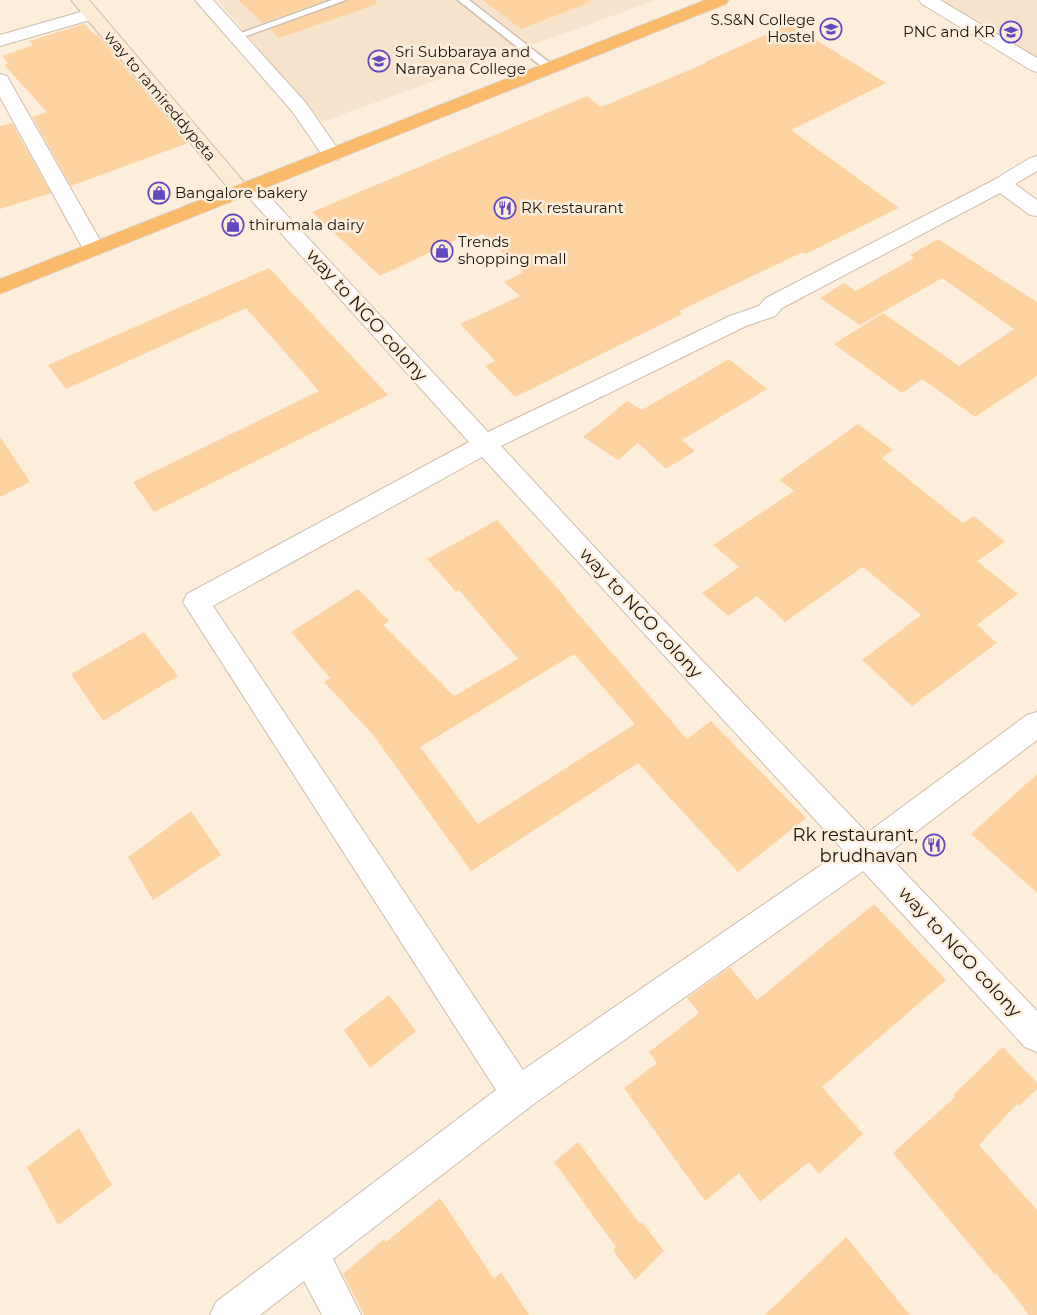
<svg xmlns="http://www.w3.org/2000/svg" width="1037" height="1315" font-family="Montserrat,sans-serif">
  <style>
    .built { fill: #f7e3cb }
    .building { fill: #fdd3a2; fill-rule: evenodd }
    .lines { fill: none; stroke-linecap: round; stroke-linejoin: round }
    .lane-casing { stroke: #cdbeae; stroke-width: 3 }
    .street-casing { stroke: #cdbeae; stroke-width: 2 }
    .secondary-casing { stroke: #cdbeae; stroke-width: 2 }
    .highway-casing { stroke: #dfdede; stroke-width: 2 }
    .lane { fill: #fff; fill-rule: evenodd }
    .street { fill: #fff; fill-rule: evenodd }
    .secondary { fill: #fdead2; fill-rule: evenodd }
    .highway { fill: #f9ba6a; fill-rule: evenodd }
    .labels { text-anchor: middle; stroke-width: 5; stroke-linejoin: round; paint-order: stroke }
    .far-poi-label { font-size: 15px; fill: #1b1610; stroke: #fdeedc; text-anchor: start }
    .far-street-label { font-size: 15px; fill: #1b1610; stroke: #fdeedc }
    .street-label { font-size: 18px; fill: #1b1610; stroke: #fdeedc }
    .poi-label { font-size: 18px; fill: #1b1610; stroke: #fdeedc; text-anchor: end }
  </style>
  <rect width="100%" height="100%" fill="#fdeedc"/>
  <path class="built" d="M217,0H656L322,122Z
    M934,0H1037V63Z"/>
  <path class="building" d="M238,0H326L263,23Z
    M348,0H376L377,4L279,38L270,29Z
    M483,0H590L591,2L521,29Z
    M84,24L95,35L97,34L188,143L71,186L32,117L47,112L4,65L8,63L2,56L33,45L29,41Z
    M790,24L886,83L791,130L899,208L806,254L803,252L679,311L682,314L515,397L485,366L495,361L460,324L520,296L504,282L523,272L482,234L462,243L458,239L380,276L312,212L587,96L601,107L706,63L705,62Z
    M12,123L51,193L0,209V126Z
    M938,239L1037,302V376L975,417L922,379L902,393L834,344L883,313L959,366L1014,329L942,278L860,325L820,298L844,283L856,291L914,258L910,255Z
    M269,268L388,395L154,512L133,482L319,391L246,308L66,389L48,365Z
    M729,359L767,389L682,440L695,451L666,469L638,443L618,460L583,437L627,401L642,410Z
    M858,424L893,450L882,458L963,523L974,516L1005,542L977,561L1018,594L977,625L997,643L912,706L862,660L921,615L863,567L785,622L757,596L728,616L702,593L739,567L713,545L794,491L779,480Z
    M0,437L30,482L0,497Z
    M497,520L567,599L566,600L687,739L711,721L806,818L738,872L638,763L471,871L374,736L324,682L330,678L291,632L358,589L389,621L383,625L454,696L518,659L459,590L456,592L427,559ZM574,654L635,724L478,824L420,747Z
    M144,632L178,676L103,721L71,674Z
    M1037,774V893L971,834Z
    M191,811L221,855L153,900L128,857Z
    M874,904L946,980L822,1087L863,1134L819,1174L809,1162L760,1202L739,1173L705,1201L624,1088L657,1063L649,1052L699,1013L687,998L730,967L757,1000Z
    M389,995L416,1031L370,1068L344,1030Z
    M1003,1047L1037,1083V1089L1019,1106L1017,1104L979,1145L1037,1210V1315H1029L996,1273L995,1275L893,1153L955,1097L953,1095Z
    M79,1128L112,1185L58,1225L27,1167Z
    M578,1142L640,1224L642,1222L664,1251L635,1280L613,1250L616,1247L554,1162Z
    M440,1198L494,1279L501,1272L529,1315H364L343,1274L384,1239L386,1242Z
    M846,1237L910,1315H765Z"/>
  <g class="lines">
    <g class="lane-casing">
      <path id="lane" d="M332,0H346L238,39H232L230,37Z
        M458,0H469L554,66V70H546Z"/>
    </g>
    <g class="street-casing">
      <path id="street" d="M195,0H213L306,103L342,155L339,159L332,161L325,159L292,111Z
        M919,0H940L1037,58V72L1031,70L922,4Z
        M91,9L97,10L100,14L97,18L0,46V35Z
        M0,74L7,76L9,80L105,249L101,254L94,256L87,254L83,249L0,97Z
        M1037,156V171L1015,184L1037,200V216L1030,215L1000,193L782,308L775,316L746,326L501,446L609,563L867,833L1027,715L1037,712V740L887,854L1037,1011V1052L1025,1047L863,871L531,1106L333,1259L361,1315H322L304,1281L260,1315H210L216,1302L496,1090L183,602L187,594L469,442L243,191L240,187L243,183L250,181L257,183L488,432L730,316L759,306L766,298L994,180L1030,158ZM482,457L843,850L523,1070L213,606Z"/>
    </g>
    <g class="secondary-casing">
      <path id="secondary" d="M71,0H89L248,187L251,191L248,195L241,197L234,195Z"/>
    </g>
    <g class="highway-casing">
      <path id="highway" d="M705,0H729L726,4L0,294V279Z"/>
    </g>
    <use href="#lane" class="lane"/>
    <use href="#street" class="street"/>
    <use href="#secondary" class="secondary"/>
    <use href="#highway" class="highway"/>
  </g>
  <defs>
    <g id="university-ring" transform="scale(1.125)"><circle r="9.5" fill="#fdeedc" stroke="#6149c1" stroke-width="1.5"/><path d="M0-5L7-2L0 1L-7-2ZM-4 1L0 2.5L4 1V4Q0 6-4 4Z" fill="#6149c1"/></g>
    <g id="shop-ring" transform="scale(1.125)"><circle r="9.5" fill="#fdeedc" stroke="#6149c1" stroke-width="1.5"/><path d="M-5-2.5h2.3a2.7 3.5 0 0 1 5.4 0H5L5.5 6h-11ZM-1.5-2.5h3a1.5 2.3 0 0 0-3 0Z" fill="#6149c1"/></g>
    <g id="restaurant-ring" transform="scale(1.125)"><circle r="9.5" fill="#fdeedc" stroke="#6149c1" stroke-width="1.5"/><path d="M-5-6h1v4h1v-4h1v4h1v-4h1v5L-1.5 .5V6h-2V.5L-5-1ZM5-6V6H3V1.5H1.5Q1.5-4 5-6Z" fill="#6149c1"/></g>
  </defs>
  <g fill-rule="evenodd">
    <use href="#university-ring" x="831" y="29"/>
    <use href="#university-ring" x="1011" y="32"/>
    <use href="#university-ring" x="379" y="61"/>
    <use href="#shop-ring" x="159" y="193"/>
    <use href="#restaurant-ring" x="505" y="208"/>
    <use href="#shop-ring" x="233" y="225"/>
    <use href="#shop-ring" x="442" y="251"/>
    <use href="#restaurant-ring" x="934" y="845"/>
  </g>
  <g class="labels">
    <g class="far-poi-label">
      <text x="815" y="25" text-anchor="end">S.S&amp;N College<tspan x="815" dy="17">Hostel</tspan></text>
      <text x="995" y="37" text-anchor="end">PNC and KR</text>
      <text x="395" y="57">Sri Subbaraya and<tspan x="395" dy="17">Narayana College</tspan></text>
      <text x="175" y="198">Bangalore bakery</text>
      <text x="521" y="213">RK restaurant</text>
      <text x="249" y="230">thirumala dairy</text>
      <text x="458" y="247">Trends<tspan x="458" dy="17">shopping mall</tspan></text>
    </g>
    <g class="far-street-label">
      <text transform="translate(160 96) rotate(50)" y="5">way to ramireddypeta</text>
    </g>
    <g class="street-label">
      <text transform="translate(367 315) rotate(48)" y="6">way to NGO colony</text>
      <text transform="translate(641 613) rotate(47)" y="6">way to NGO colony</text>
      <text transform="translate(960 952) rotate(47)" y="6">way to NGO colony</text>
    </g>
    <g class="poi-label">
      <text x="918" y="841">Rk restaurant,<tspan x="918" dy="21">brudhavan</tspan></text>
    </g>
  </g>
</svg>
